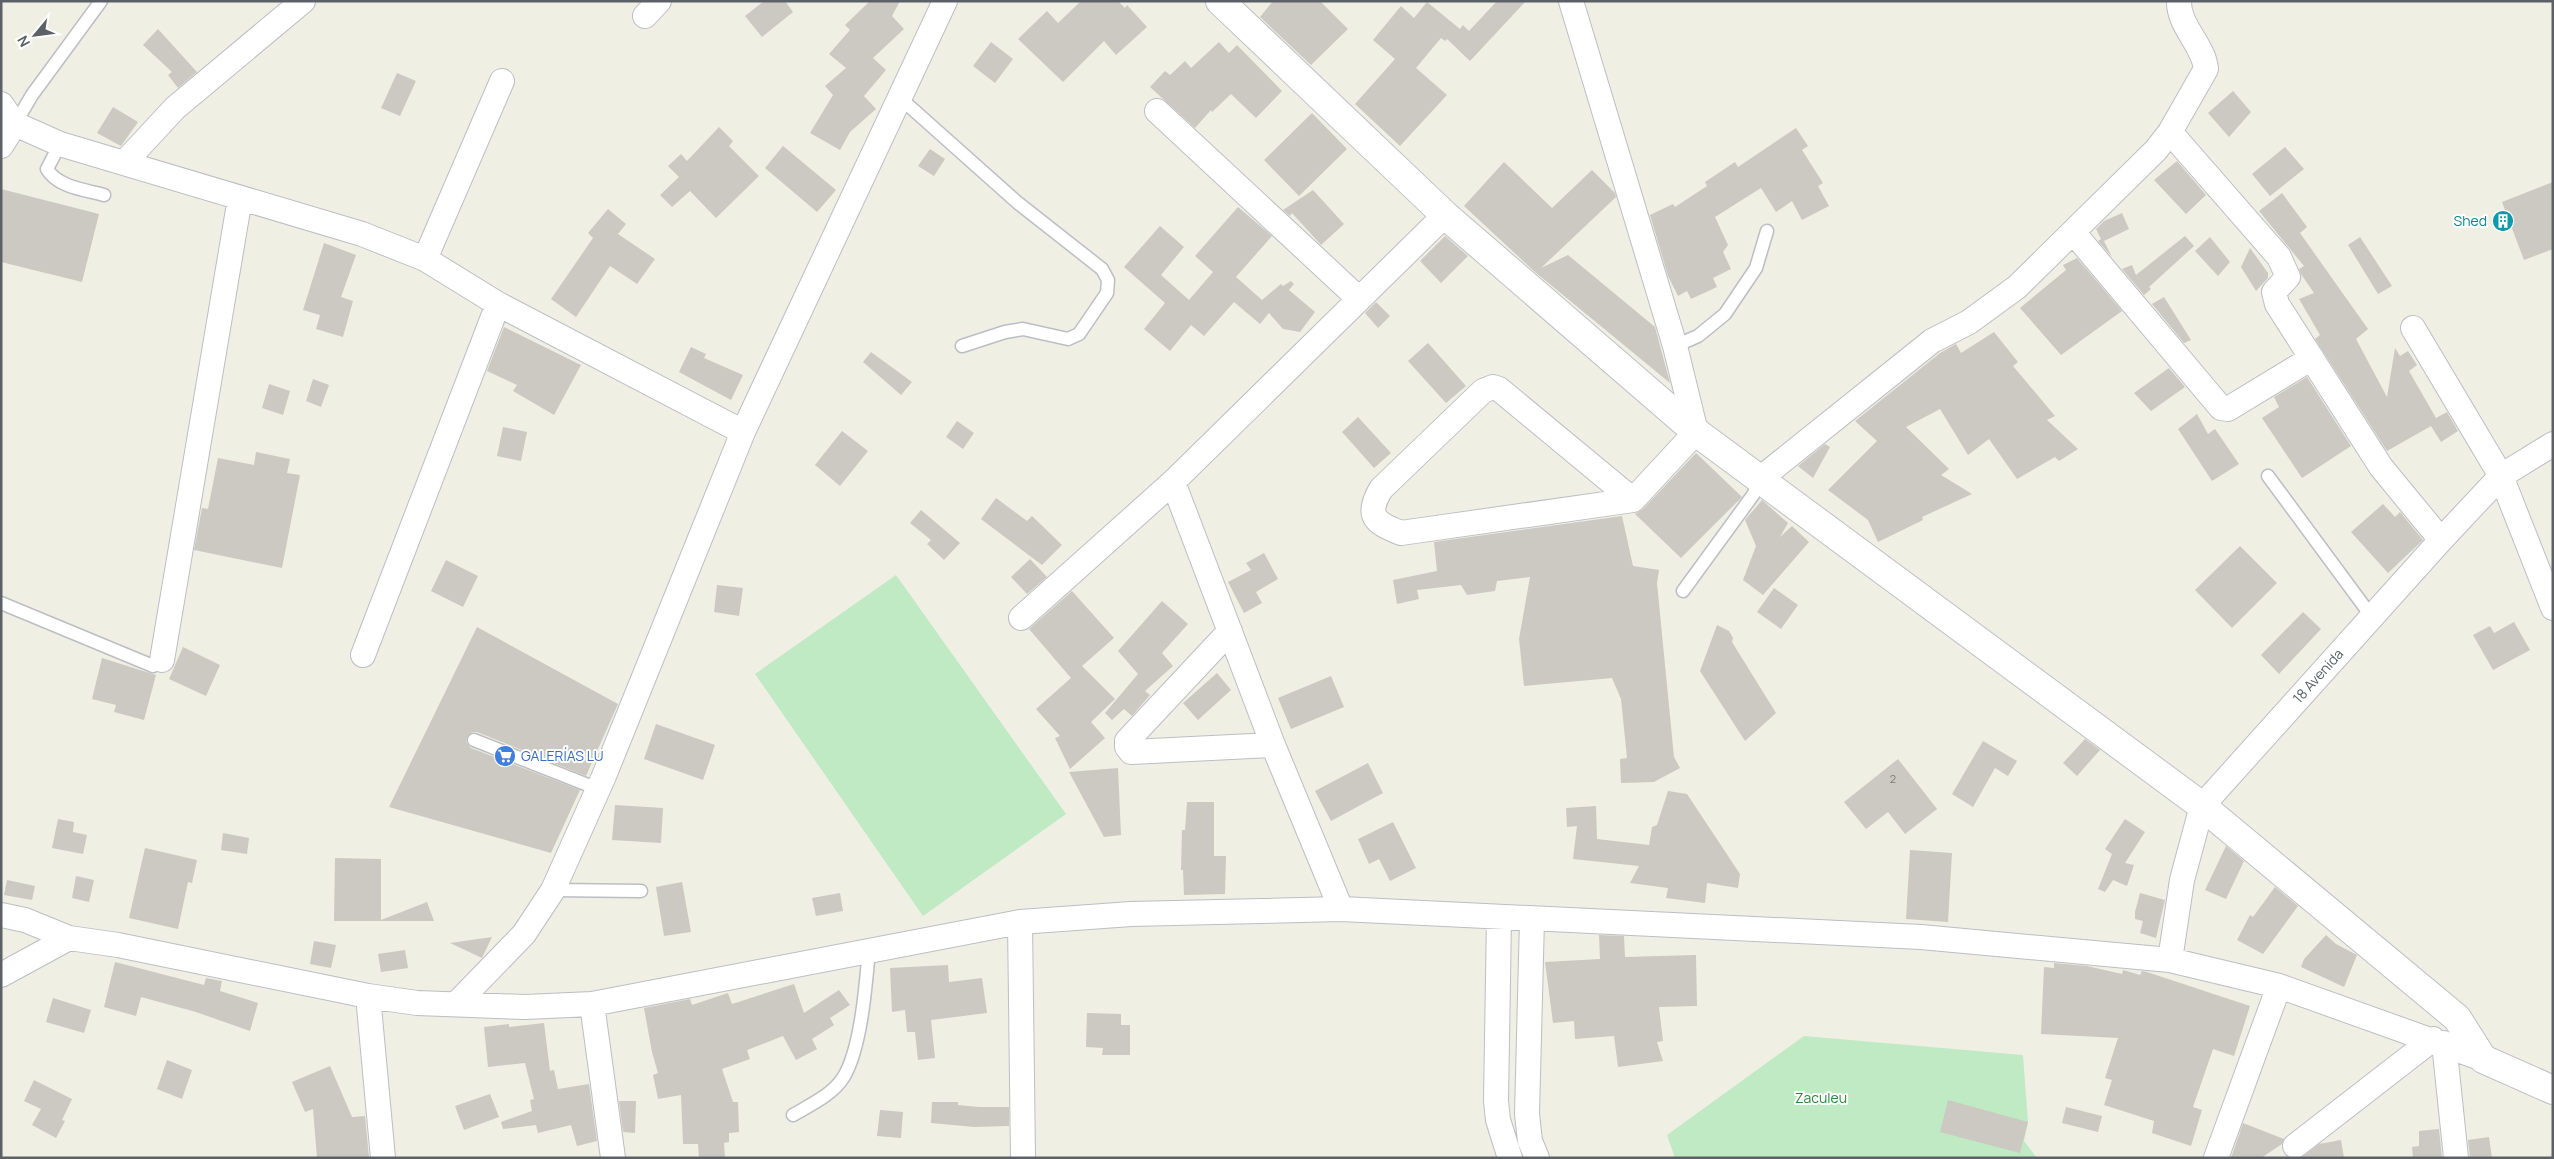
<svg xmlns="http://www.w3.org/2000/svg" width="2554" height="1159" font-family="Manrope,sans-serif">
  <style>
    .green { fill: #bfeac4 }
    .building { fill: #cbc9c1 }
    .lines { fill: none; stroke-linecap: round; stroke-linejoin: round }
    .lane-casing { stroke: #bcbec5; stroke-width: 15 }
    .street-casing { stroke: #bcbec5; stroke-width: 26 }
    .secondary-casing { stroke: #bdc0c7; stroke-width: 30 }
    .lane { stroke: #fff; stroke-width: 12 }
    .street { stroke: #fff; stroke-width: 24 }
    .secondary { stroke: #fff; stroke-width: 28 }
    .labels { text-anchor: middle; stroke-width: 4; stroke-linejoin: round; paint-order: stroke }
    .number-label { font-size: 11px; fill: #787a7e }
    .culture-label { font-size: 14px; fill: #0d838f; stroke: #fff; text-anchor: end }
    .street-label { font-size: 14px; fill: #5c6067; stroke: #fff }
    .shop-label { font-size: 14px; fill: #366cbe; stroke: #fff; text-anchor: start }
    .park-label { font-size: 14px; fill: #2d853b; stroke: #fff }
  </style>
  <rect width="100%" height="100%" fill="#f0efe4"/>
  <path class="green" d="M896,575L1066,814L923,916L755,674Z
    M1804,1036L2023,1055L2028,1122L2024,1141L2037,1158H1675L1667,1135Z"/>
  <path class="building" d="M764,1H785L793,12L762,37L745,16Z
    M870,1H900L892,16L904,29L873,58L886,70L864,96L876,109L850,132L840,150L810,133L833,95L825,86L846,68L829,54L850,30L845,25Z
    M1081,1H1118L1125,8L1127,5L1147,27L1116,55L1104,41L1063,82L1018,39L1047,11L1058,23Z
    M1273,1H1320L1348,29L1311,65L1260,17Z
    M1497,1H1526L1470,61L1447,39L1445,41L1441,38L1416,68L1447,95L1400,146L1355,104L1395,59L1373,40L1401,6L1414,18L1427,2L1460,29L1463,25L1469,31Z
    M158,29L197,72L178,88L168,75L172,72L143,45Z
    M991,42L1013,59L995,83L973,66Z
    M1219,42L1229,53L1237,45L1282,91L1256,118L1231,94L1212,112L1211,110L1195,128L1150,87L1165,71L1170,75L1185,61L1191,68Z
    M397,73L416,81L400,116L381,108Z
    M2233,91L2251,112L2229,137L2208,113Z
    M113,107L138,122L121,146L97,133Z
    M1312,113L1347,149L1299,196L1264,160Z
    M719,127L733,141L729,146L759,176L716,218L690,191L672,207L660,195L679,177L668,166L681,154L687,161Z
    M1796,128L1808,146L1802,150L1823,183L1818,186L1829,206L1802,220L1792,201L1776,212L1761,188L1715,217L1728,245L1723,252L1731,269L1713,278L1717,287L1691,299L1687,291L1678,296L1668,276L1650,215L1673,204L1675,207L1707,186L1705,182L1735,162L1738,167Z
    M783,146L836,190L817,212L765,168Z
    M2285,147L2304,169L2270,196L2252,174Z
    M930,149L945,159L934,176L918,166Z
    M2177,161L2206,195L2186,214L2154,180Z
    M1504,162L1552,208L1592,170L1615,193L1616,197L1541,268L1568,255L1655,327L1670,383L1535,272L1464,206Z
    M2553,182V249L2524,260L2502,202Z
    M1,189L99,214L82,282L1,262Z
    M1313,190L1344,224L1321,245L1292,213L1290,216L1283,210Z
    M2282,193L2307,227L2300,233L2368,329L2356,339L2387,397L2395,348L2400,356L2408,351L2417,365L2409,371L2436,418L2447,412L2458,431L2441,442L2431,426L2387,451L2315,339L2320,335L2299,299L2314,293L2301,274L2299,269L2304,266L2259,211Z
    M1238,207L1272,236L1236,277L1262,300L1281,284L1283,286L1291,281L1294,284L1289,290L1315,312L1300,332L1283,329L1269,313L1260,324L1234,302L1204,336L1191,325L1170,351L1144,329L1165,303L1124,267L1160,226L1184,247L1161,275L1189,300L1213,272L1195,256Z
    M608,209L626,224L618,234L655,259L637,284L610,266L576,317L551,299L593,238L588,233Z
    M2122,213L2129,229L2104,241L2112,257L2098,241L2101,239L2096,229L2104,221Z
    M1445,236L1468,256L1441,283L1420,261Z
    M2185,236L2194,246L2149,287L2151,289L2144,295L2122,269L2132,265L2136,275Z
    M2210,237L2230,262L2218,276L2195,251Z
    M2360,237L2392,286L2378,294L2348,245Z
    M324,243L356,255L341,297L353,301L343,337L316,329L320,315L303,310Z
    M2250,248L2268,273V278L2256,291L2241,267Z
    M2077,258L2122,311L2061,355L2020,308L2066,270L2063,265Z
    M2164,297L2191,340L2184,343L2152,304Z
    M1376,302L1390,316L1378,328L1365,313Z
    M504,327L581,365L554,415L513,391L517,385L487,371Z
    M1994,332L2018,362L2013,366L2055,416L2047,420L2078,449L2059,461L2055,457L2017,479L1989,439L1968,455L1940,409L1906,427L1949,469L1941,475L1972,494L1922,517L1923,520L1878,542L1868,520L1828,490L1877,441L1855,421L1940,353L1956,344L1961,353Z
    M1428,343L1466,386L1446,403L1408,361Z
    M691,347L706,354L704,358L743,375L731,400L679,372Z
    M871,352L912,382L901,395L863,362Z
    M2169,368L2185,387L2151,411L2134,393Z
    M2307,377L2351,446L2302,478L2262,418L2279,407L2274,397Z
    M313,379L329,385L321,407L306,401Z
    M269,384L290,391L283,415L262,408Z
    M2197,414L2208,434L2215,429L2239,464L2212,481L2178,429Z
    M1358,417L1391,453L1374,468L1342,432Z
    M957,421L974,433L963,449L946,437Z
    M503,427L527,432L521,461L497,456Z
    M842,431L868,451L840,486L815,465Z
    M1825,444L1830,447L1813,478L1798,466Z
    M256,452L290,459L287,473L300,475L282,568L194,550L202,508L208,509L218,458L254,465Z
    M1696,453L1742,497L1681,558L1635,514L1643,509Z
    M996,498L1027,521L1032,516L1062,545L1042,565L981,519Z
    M1762,500L1788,523L1780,537L1792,526L1809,542L1763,595L1743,580L1756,546L1745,520Z
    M2383,504L2395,517L2400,512L2423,540L2388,573L2351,532Z
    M921,510L960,543L944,560L927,544L931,540L910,523Z
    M1622,516L1633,566L1659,570L1657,583L1674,757L1680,768L1654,782L1621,783L1620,759L1627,758L1621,699L1612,678L1524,686L1519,639L1530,577L1497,581L1495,591L1467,595L1461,585L1417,590L1419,599L1397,604L1393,580L1437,571L1434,542Z
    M2240,546L2277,583L2232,628L2195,590Z
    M1264,553L1278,579L1256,592L1262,603L1244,613L1228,582L1251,570L1246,563Z
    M1030,559L1047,577L1027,594L1011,577Z
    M446,560L478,576L463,607L431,591Z
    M717,585L743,588L739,616L714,612Z
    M1774,588L1798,605L1781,629L1757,612Z
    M1072,591L1114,638L1082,666L1115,699L1091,722L1105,738L1070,769L1055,738L1060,736L1036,709L1071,678L1029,629Z
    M1162,601L1188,624L1162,653L1173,666L1145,691L1150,695L1132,716L1124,709L1112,720L1105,713L1138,674L1118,651Z
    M2303,612L2321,629L2279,674L2261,655Z
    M2514,622L2530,650L2493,670L2473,635L2490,626L2494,633Z
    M1717,625L1729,631L1733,638L1732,642L1776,713L1745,741L1700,671Z
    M477,627L618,704L586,776L477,732H472L467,737L466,742L471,748L580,790L551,853L389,807Z
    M183,647L220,665L206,696L169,679Z
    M102,658L156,675L144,720L114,712L116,705L92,699Z
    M1217,673L1231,690L1198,720L1183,703Z
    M1331,676L1344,707L1291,729L1278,698Z
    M656,724L715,745L703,780L644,759Z
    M2085,739L2100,750L2077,776L2063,763Z
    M1983,741L2017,761L2008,776L1995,768L1973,807L1952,794Z
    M1898,759L1937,809L1905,834L1888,812L1866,829L1844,802Z
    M1368,763L1383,793L1331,821L1315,791Z
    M1118,768L1121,835L1104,837L1069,772Z
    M1668,791L1687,794L1740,874L1738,888L1707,883L1705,903L1666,898L1668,888L1630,883L1639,866L1573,859L1577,826L1567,827L1566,808L1596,806L1597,839L1649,845L1652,827L1657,825Z
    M1187,802H1214V856H1226L1225,894L1184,895L1183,870H1181L1182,830H1185Z
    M615,805L663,808L661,843L612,840Z
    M58,819L74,822L73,832L87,835L83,854L52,848Z
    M2125,819L2145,832L2125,863L2134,865L2127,886L2113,880L2105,892L2098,889L2112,854L2105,849Z
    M1393,822L1416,868L1390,881L1379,859L1369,864L1358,839Z
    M223,833L249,838L247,854L221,850Z
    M2226,846L2244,861L2226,899L2205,890Z
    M145,848L197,860L192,883L188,882L178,929L129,918Z
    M1910,850L1952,853L1948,922L1906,919Z
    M335,858L381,859V920L427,902L434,921H334Z
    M76,876L94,880L89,902L72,898Z
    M7,880L35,886L32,900L4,895Z
    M682,882L691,932L664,936L656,887Z
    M2275,887L2298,906L2263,954L2237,940L2250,915L2253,917Z
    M840,893L843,911L816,916L812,898Z
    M2140,893L2165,900L2156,938L2140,933L2143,921L2135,919V912Z
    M1599,935L1624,936L1625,957L1696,955L1697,1006L1659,1007L1663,1041L1657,1042L1663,1061L1618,1067L1614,1036L1575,1039L1574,1021L1553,1023L1545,962L1600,959Z
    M2326,935L2336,944L2357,955L2344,987L2301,967L2304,959Z
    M492,937L482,958L450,943Z
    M314,941L336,945L331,968L310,964Z
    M405,950L408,968L381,972L378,954Z
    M115,962L204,985L206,978L222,981L220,991L258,1003L250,1031L196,1012L141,997L136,1016L104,1007Z
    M2054,963L2087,966L2122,974L2123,970L2140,975L2142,971L2147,972L2250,1006L2234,1056L2213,1049L2193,1107L2202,1110L2191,1146L2152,1133L2154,1121L2104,1105L2112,1080L2105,1078L2118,1038L2041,1034L2044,967L2054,968Z
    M948,965L949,982L982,978L987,1013L931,1020L935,1058L918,1060L915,1032H907L905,1010L892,1012L890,968Z
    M794,984L804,1013L839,990L850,1005L830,1018L834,1025L812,1039L817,1049L796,1060L783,1036L747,1050L750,1059L722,1069L733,1102H738L739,1132L729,1133V1142L724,1143L725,1158H699L698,1144H683L681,1095L658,1099L653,1075L658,1073L652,1052L644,1008L690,999L692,1005L728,993L732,1004Z
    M53,998L91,1010L84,1033L46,1022Z
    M1087,1013L1121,1014V1025H1130V1055H1102L1103,1048L1086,1047Z
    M544,1023L550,1071L554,1070L558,1089L589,1084L597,1141L577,1146L571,1125L538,1133L536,1125L503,1129L501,1122L532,1111L530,1100L534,1099L525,1063L488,1067L484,1027L509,1024V1027Z
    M167,1060L192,1070L182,1099L157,1089Z
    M330,1066L352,1117L365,1116L369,1157L317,1158L313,1109L305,1112L292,1082Z
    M34,1080L72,1099L62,1120L65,1121L56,1138L32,1125L41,1109L24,1101Z
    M490,1094L499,1117L464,1130L455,1106Z
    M1948,1100L2028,1122L2020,1153L1940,1132Z
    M619,1101H636L635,1133L623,1132Z
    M932,1102H958V1105L979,1107H1009V1126L974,1127L931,1123Z
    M2066,1107L2102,1116L2098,1132L2062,1123Z
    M880,1110L903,1112L901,1138L877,1136Z
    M2243,1123L2284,1139L2282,1144L2261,1158H2231Z
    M2439,1129L2442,1158H2413L2412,1147L2419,1146V1131Z
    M2489,1137L2492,1158H2470L2468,1140Z
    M2341,1140L2344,1158H2301L2319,1144Z"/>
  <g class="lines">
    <g class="lane-casing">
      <path id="lane" d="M899,97L1018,203L1102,269L1108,280L1107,293L1079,334L1068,339L1023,329L1005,332L962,346
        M15,124L32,95L101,1
        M60,144L47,169C57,187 86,190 104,195
        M1675,346L1698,336L1725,314L1756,268L1767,231
        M2268,476L2372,617
        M1683,591L1753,495L1761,478
        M1,603L153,666L162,660
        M474,740L598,789
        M553,890L641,891
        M793,1115C810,1105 832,1095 843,1078C861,1050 866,984 869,949"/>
    </g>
    <g class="street-casing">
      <path id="street" d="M1571,1L1675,346L1696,432L1633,500L1401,533C1375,523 1365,516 1381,489L1483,391L1493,387L1499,389L1633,500
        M645,16L659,1
        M1,104L15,124L60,144L362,234L425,259L498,304L743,432
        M1157,111L1358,298
        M2170,132L2279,257L2288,277L2274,292L2277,304L2381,467L2441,540
        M1,146L15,124
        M124,163L175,108L303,1
        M2073,232L2221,408L2228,409L2312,358
        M425,259L502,81
        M2413,328L2501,476L2553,608
        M1761,478L1932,341L1969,322L2017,287L2156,150L2170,132L2206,69C2204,45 2178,26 2179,1
        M1173,482L1273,745L1341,909
        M1021,618L1173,482L1445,215
        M1230,631L1127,741V747L1131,752L1273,745
        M363,655L498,304
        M162,660L240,198
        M1,915L25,920L69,938L118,945L368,996L417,1003L525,1007L592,1004L1020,922L1131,914L1341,909L1921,937L2170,960L2279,986L2483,1059
        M1499,917L1496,1101L1498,1120L1510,1158
        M1532,919L1527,1114L1530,1141L1537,1158
        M1020,922L1023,1158
        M2170,960L2182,880L2202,806L2441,540L2501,476L2553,444
        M1,975L69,938
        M368,996L383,1158
        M457,1003L524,934L553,890L604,776L743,432L945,1
        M592,1004L613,1158
        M2444,1043L2456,1158
        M2295,1146L2433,1039
        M2216,1158L2279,986"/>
    </g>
    <g class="secondary-casing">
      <path id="secondary" d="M1220,1L1445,215L1696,432L2202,806L2457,1018L2483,1059L2553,1090"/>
    </g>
    <use href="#lane" class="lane"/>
    <use href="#street" class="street"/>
    <use href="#secondary" class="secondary"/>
  </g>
  <defs>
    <g id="building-disc" transform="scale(1.125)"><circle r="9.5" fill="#0f9aa8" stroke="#fff"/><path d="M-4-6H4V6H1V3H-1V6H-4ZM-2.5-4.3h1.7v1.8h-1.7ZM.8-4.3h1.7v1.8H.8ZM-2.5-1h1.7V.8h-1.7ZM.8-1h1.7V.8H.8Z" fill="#fff"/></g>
    <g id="supermarket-disc" transform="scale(1.125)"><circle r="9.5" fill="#3f7fe0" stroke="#fff"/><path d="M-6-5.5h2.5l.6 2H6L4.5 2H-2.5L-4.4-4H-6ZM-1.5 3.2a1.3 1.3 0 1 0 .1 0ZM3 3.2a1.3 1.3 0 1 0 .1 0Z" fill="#fff"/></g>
  </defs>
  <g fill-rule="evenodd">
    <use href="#building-disc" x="2503" y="221"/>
    <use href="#supermarket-disc" x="505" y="756"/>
  </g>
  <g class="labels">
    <g class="number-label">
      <text x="1893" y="783">2</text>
    </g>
    <g class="culture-label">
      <text x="2487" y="226">Shed</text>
    </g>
    <g class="street-label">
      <text transform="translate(2318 676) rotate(-48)" y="5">18 Avenida</text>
    </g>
    <g class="shop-label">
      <text x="521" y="761">GALERÍAS LU</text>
    </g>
    <g class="park-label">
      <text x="1821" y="1103">Zaculeu</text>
    </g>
  </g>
  <rect width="2554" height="1159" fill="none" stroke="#5c6067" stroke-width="5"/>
  <g transform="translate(35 35) rotate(241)" stroke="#ffffff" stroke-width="4" paint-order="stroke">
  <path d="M0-4L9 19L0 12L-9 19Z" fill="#5c6067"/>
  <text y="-8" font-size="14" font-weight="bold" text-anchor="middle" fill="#5c6067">N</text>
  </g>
</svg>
